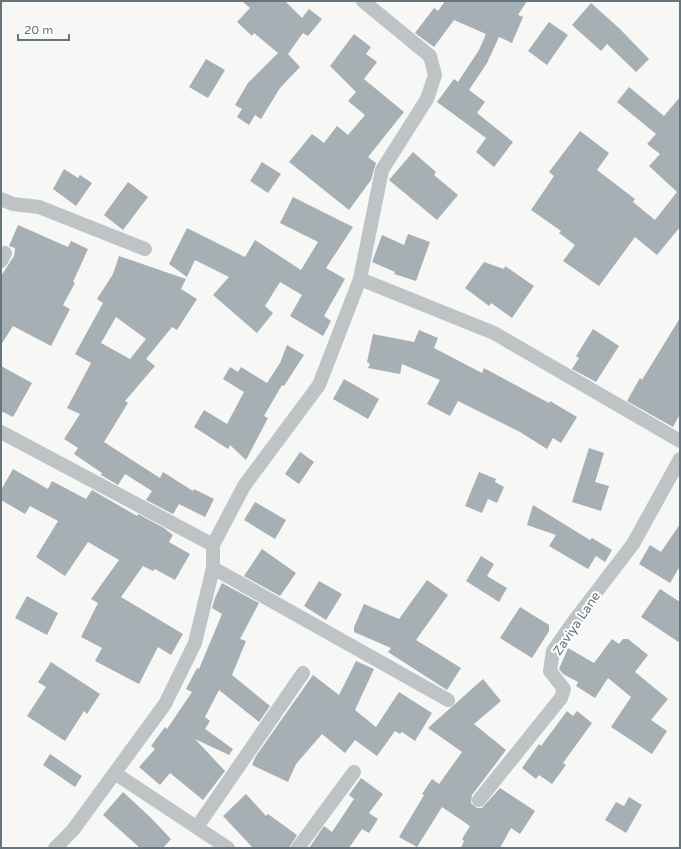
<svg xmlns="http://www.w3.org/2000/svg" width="681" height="849" font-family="'Varela Round',sans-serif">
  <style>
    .building { fill: #a6afb4; fill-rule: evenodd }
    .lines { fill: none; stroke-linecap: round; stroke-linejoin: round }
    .street { stroke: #bec3c6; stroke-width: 14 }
    .labels { text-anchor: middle; stroke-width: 4; stroke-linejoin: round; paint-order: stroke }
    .street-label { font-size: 13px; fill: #64757e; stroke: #fff }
  </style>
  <rect width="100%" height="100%" fill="#f7f7f5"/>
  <path class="building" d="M242,1H285L302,18L309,9L322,19L308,36L303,33L288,54L300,67L280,88L261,119L255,115L249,125L237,117L242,109L235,105L248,83L278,53L254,33L252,36L237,22L250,8Z
    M445,1H527L518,15L523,17L512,43L499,37L487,63L469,90L485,102L477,113L513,142L494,167L476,152L486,138L437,102L454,79L458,82L479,50L486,34L454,20L434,47L415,33L434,8L438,11Z
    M591,3L620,29L649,59L636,72L607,44L601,51L572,25Z
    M549,22L568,35L547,65L528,51Z
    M354,34L371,47L366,54L377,62L364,79L404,112L368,157L376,163L371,180L349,210L289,162L312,134L324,143L337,126L348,135L365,115L348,101L356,92L330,66Z
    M206,59L225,70L208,98L189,87Z
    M629,87L664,116L680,97V227L657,255L635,237L599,286L563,261L575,245L559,233L561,231L531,210L554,176L549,172L580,131L609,153L597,170L635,199L633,202L655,220L677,192L649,166L660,154L647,144L656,134L617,102Z
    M413,152L436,172L434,175L458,195L437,220L389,180Z
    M262,162L281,174L268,193L250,181Z
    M64,169L78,178L80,175L92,183L76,206L53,189Z
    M128,182L148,197L123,230L104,215Z
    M293,197L353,227L326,268L345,279L324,316L331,321L323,336L290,316L302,295L280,282L265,306L273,313L257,333L213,295L229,277L195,260L187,277L169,264L187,228L245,257L255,240L301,270L318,242L280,223Z
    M18,225L68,247L71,241L88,249L73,282L75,283L63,305L70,309L51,346L13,326L1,345V276L14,256L15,248L9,246Z
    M408,234L430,242L416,281L394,274L395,272L372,262L382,235L404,245Z
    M119,256L186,279L181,289L197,299L177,330L172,327L146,359L155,366L125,401L128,403L104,442L160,478L163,472L193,491L194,489L214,499L205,517L179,504L173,514L146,500L152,491L125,474L118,485L101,475L102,473L74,454L78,448L64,439L80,414L67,408L91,363L75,354L103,303L97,299L113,274ZM116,317L146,339L130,359L101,343Z
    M484,262L504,269L505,266L534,286L512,318L491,303L489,306L465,288Z
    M680,318V414L673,427L627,401L640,378L642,380Z
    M593,329L619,346L596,382L572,369L579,358L576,356Z
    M419,330L438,338L434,348L482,373L484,368L549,403L550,401L577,417L561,443L553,438L547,449L520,432L458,401L450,416L427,404L440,380L402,364L400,374L368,368L370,364L367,362L373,334L414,342Z
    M287,345L304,355L284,386L282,385L264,416L268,418L246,460L230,445L228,449L194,427L204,410L227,424L244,392L223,379L230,367L238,372L241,367L267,383L280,363Z
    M1,366L32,383L13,417L1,411Z
    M344,379L379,399L368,419L333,399Z
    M589,448L604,453L595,482L609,486L601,511L572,502Z
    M300,452L314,462L299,484L285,474Z
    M13,469L48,489L52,481L86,499L92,490L137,516L138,514L164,528L173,535L169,542L190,554L175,580L155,569L153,571L143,566L121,597L183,634L171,655L158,647L139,684L95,661L102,648L81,637L98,603L91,599L119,560L88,542L65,576L36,557L58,521L30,506L25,514L1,500V490Z
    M479,472L496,479L495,482L504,487L497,503L488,499L482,513L465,506Z
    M255,502L286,520L275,539L244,520Z
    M533,505L590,540L592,538L612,550L605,562L596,556L588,569L549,546L556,535L527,525Z
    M680,524V566L670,583L639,564L650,545L661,552Z
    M262,549L296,573L280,596L244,576Z
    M481,556L494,564L487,576L507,588L499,602L466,581Z
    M427,580L448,595L416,640L461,668L447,690L388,652L391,648L354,632V627L364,604L399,619Z
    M319,581L342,594L326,620L304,606Z
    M222,583L259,603L240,639L246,641L232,675L270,706L259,722L219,690L205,717L210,721L205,729L233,749L229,755L195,739L225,771L203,800L170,773L160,785L139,767L155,749L151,746L165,727L167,729L192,692L186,689L197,668L199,669L222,614L212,608L215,598Z
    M660,589L680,602V643L641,617Z
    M27,596L58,613L47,635L15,618Z
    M520,607L549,625V631L532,658L500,638Z
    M612,639L619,644L623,639H628L648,655L635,672L668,699L651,720L667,731L652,754L611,727L631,697L608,678L595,698L576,686L578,682L563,674L559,669L568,648L594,663Z
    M356,661L374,669L355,710L376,727L399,692L432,713L415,741L402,732L400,734L395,731L377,756L355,740L345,753L322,734L296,764L288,782L252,765L256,756L313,675L339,695Z
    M51,662L100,694L87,714L84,711L65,741L27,716L46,687L38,682Z
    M483,679L501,701L474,724L506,750L472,795L471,803L477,808H482L500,788L535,811L520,834L511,828L500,848H461L464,841L462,839L470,826L442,807L417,847L399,837L424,795L422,794L432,779L439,784L462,752L428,728Z
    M567,711L573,716L577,711L592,723L563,763L566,765L552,784L539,775L536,779L522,768L539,744L541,746Z
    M50,754L82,776L75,787L43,765Z
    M361,778L383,794L369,813L378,819L369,833L362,829L349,848H309L324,826L332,832L354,799L349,795Z
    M123,792L150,817L171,839L163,848H140L103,815Z
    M246,794L266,816L268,814L297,835L289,848H253L223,816Z
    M629,797L642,805L626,833L605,820L616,802L624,806Z"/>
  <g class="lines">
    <path class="street" d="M1,199L13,204L39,207L145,249
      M1,261L5,253
      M360,279L494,333L680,441
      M1,432L213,545
      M213,568L448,700
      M116,774L228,848
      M479,800L561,698L564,689L550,671L553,651L574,621L633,544L680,459
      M197,827L303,673
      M55,848L73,830L165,704L195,643L213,568V545L244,486L319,385L360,279L382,170L427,99L435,75L430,56L363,1
      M298,848L354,772"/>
  </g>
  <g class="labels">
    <g class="street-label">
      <text transform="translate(576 623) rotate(-56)" y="5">Zaviya Lane</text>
    </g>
  </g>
  <rect width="681" height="849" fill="none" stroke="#64757e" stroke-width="4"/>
  <path d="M18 34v6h51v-6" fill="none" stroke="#64757e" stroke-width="2"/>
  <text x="24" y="34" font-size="12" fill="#64757e" stroke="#ffffff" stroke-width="3" paint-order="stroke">20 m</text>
</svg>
